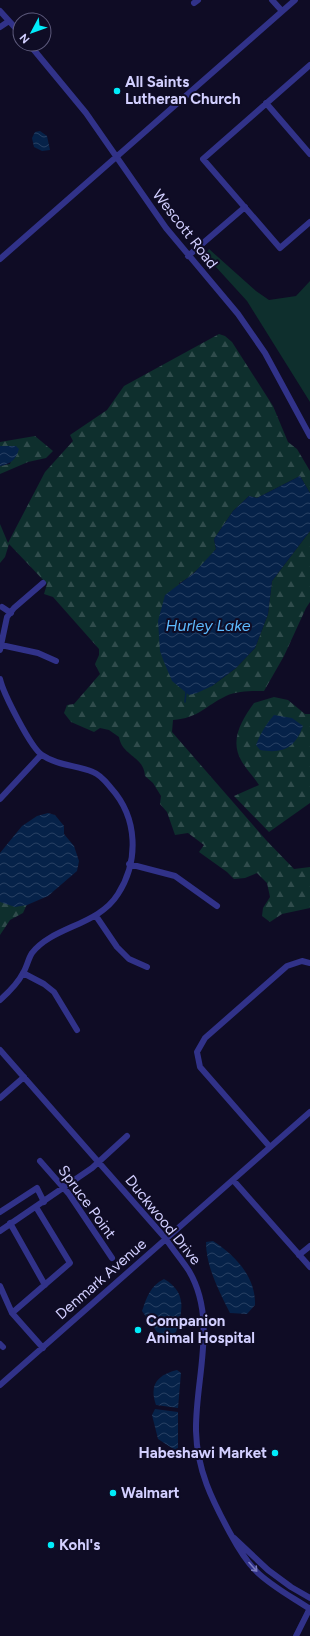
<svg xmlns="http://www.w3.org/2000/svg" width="310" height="1636" font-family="Figtree,sans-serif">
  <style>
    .green { fill: #0e2f2d }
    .forest { fill: url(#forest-firs) }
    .water { fill: url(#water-waves) }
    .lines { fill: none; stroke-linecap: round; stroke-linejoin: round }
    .stream { stroke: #062249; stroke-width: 1.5 }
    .minor { stroke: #313289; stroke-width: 6 }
    .oneway { stroke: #7979be }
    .poi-dot { fill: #00ecfa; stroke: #0f0c25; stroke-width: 1.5 }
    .labels { text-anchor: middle; stroke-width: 4; stroke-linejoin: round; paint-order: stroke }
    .poi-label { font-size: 15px; font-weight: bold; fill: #d2cfff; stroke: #0f0c25; text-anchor: start }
    .street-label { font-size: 15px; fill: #d2cfff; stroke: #0f0c25 }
    .water-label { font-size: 16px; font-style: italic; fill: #5dbbff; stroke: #0f0c25 }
  </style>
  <defs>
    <pattern id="forest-firs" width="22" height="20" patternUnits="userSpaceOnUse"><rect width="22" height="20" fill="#0e2f2d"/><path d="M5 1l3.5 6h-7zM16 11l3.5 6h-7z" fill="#304c4c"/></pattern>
    <pattern id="water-waves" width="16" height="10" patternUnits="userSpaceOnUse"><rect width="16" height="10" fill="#062249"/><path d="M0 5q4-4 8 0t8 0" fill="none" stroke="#294164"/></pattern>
  </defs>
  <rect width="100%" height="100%" fill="#0f0c25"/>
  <path class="green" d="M209,249L256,291L269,300L296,296L310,281V402L247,301L205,255Z"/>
  <path class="forest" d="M219,334L225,336L232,342L273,406L288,442L297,449L310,471V493L300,476L257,498L249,496L233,511L214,539L216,549C209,558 189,580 179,583L212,686L236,668L255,648L268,614L272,581L310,531V602L306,608L284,656L264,691C252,691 237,691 226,696C205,706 199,718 173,720L172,732L266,840L294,869L310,867V908L282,914L270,922L262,916L263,908L270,897L267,883L257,873L245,878L234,879L227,872L199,852L204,845L188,833L175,835L167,812L160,804L161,796L153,783L145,776C144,756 122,756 119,737L109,730L100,728L94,732L71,722L64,713L67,705L74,704L100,674L95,664L99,655V649L53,597L44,594L47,584L9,544L5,557L0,563V524L8,543L45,472L73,441L70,435L107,410L124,386Z
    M35,436L53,451L46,458L28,462L0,474V466L10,464L16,446H0V442Z
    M274,697L288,700L305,714H310V803L269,832L234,796L259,785C254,777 247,770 242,762C229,741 241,721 254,703Z
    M0,895L28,902L23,913L10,920L0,935Z"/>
  <path class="water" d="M40,131L47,136L50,150L42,151L34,147L32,138L35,132Z
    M0,446H16L19,449C16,460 10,464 0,466Z
    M300,476L310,493V531L272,581L268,614L255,648L236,668L212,686L197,693L189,695L172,681L164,662L160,651L158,621L165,595L194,573L216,549L214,539L233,511L249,496L257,498Z
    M274,715L292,718L303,726C295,748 283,754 260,750L256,745C260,734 266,724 274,715Z
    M48,813L55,815L64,826V834L74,846L79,861L77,871L48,896L27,905L15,907L0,902V853L22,826L37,816Z
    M213,1241C235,1255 256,1277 255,1305L247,1314L230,1313C219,1291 206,1267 206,1242Z
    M164,1279C187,1292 183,1311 176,1332L168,1336L157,1332L142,1311C147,1297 150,1286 164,1279Z
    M177,1370L181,1373L178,1408L156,1405C149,1385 157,1375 177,1370Z
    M155,1409L178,1412V1452L158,1439L152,1415Z"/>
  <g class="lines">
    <path class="stream" d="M185,702L186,692"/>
    <path class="minor" d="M272,0L282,11
      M194,3L198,0
      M0,11L20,33
      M0,27L9,21
      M29,44L86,113L166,228L238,314L265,353L310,436
      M310,65L203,159L280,248L310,222
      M266,103L310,154
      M188,256L245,207
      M0,259L295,0
      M2,607L11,613
      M1,645L38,653L56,661
      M0,650L7,617L14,608L43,583
      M0,679C3,693 31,748 42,755C58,766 76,765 93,772C101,775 106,782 111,788C138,818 139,861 118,894C98,926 53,926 32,953C28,959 27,967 23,973C18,983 9,992 0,1000
      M0,799L41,755
      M129,864L175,876L217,906
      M96,916L117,947L129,959L147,967
      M23,973L44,984L54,992L77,1030
      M0,1050L166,1239C173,1250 182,1260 189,1271C218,1320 195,1379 196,1431C197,1470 212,1500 230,1533C237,1546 245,1560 256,1571C271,1586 292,1597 310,1609
      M0,1098L24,1077
      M270,1147L200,1067L197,1052L205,1038L287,966L302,961L310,963
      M40,1161L69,1194L112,1258
      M233,1180L310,1267
      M0,1212L37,1188L44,1202
      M10,1223L45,1285
      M0,1231L92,1168L127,1136
      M299,1255L310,1246
      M0,1286L12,1313L43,1348
      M12,1313L70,1263L36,1207
      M0,1344L3,1347
      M0,1385L310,1112
      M234,1538L268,1570L291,1587L310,1598
      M296,1636L310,1608"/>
  </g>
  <defs><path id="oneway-shaft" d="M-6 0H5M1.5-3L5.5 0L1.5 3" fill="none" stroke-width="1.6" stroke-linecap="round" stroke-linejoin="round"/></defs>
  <use class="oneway" href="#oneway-shaft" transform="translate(253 1567) rotate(48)"/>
  <g class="poi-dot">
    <circle cx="117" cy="91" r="4"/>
    <circle cx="138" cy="1330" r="4"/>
    <circle cx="275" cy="1453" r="4"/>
    <circle cx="113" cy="1493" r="4"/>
    <circle cx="51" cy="1545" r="4"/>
  </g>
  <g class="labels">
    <g class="poi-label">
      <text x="125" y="87">All Saints<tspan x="125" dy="17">Lutheran Church</tspan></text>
      <text x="146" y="1326">Companion<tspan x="146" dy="17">Animal Hospital</tspan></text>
      <text x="267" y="1458" text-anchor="end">Habeshawi Market</text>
      <text x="121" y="1498">Walmart</text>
      <text x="59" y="1550">Kohl's</text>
    </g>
    <g class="street-label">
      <text transform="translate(185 229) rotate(52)" y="5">Wescott Road</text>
      <text transform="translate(87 1202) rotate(54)" y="5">Spruce Point</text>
      <text transform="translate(163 1220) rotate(51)" y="5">Duckwood Drive</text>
      <text transform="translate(101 1279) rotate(-41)" y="5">Denmark Avenue</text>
    </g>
    <g class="water-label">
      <text x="208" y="631">Hurley Lake</text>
    </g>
  </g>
  <g transform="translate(32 32) rotate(229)"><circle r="19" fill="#0f0c25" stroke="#5d5a7c"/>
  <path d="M0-3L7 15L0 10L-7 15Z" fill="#00ecfa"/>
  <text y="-6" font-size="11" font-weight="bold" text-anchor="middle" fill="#d2cfff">N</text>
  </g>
</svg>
